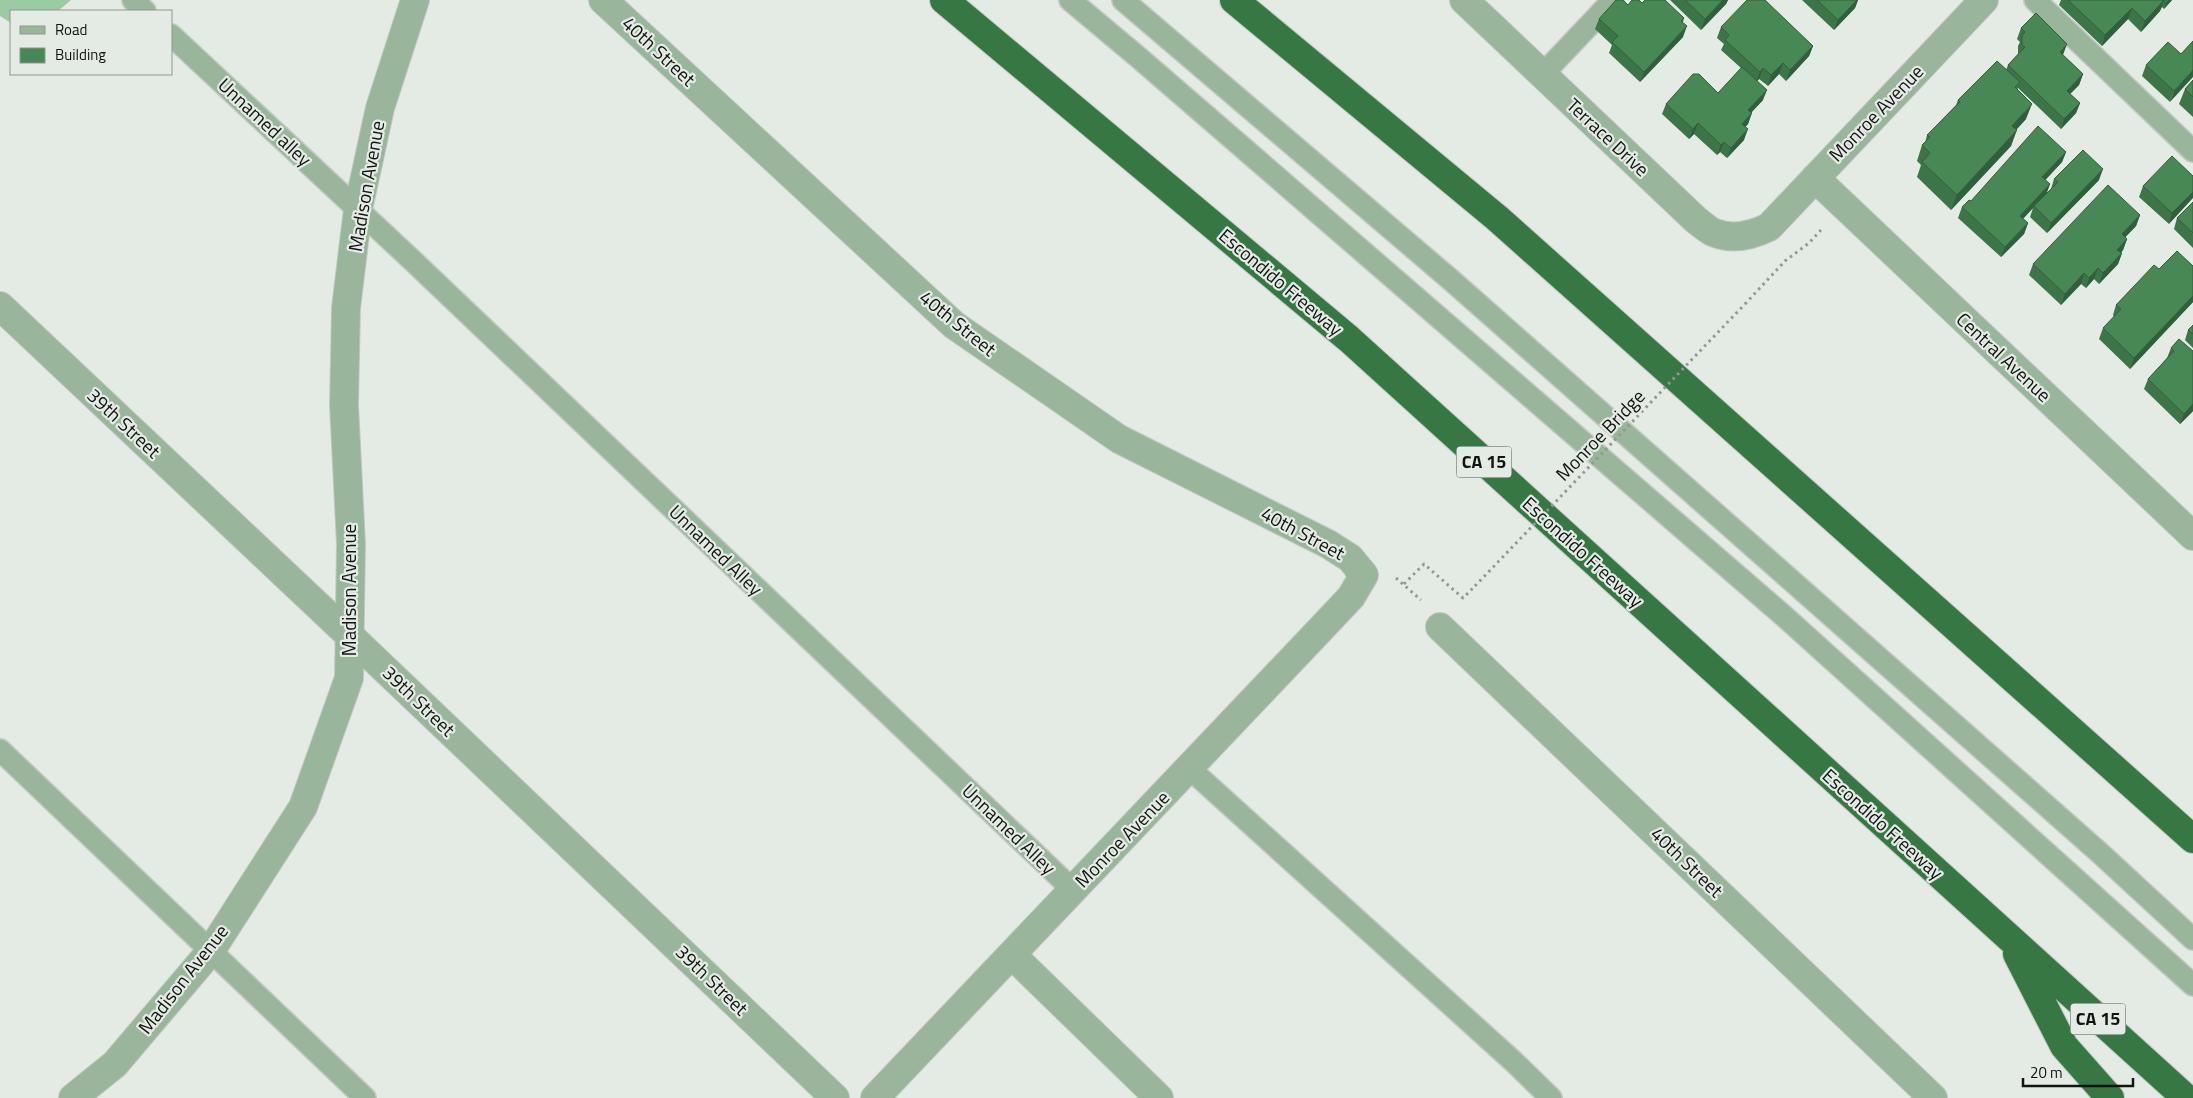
<svg xmlns="http://www.w3.org/2000/svg" width="2193" height="1098" font-family="'Titillium Web',sans-serif">
  <style>
    .green { fill: #9ccaa2 }
    .lines { fill: none; stroke-linecap: round; stroke-linejoin: round }
    .service-casing { stroke: #c2c9c3; stroke-width: 24 }
    .minor-casing { stroke: #c2c9c3; stroke-width: 30 }
    .tertiary-casing { stroke: #c2c9c3; stroke-width: 30 }
    .motorway-casing { stroke: #c2c9c3; stroke-width: 30 }
    .path { stroke: #939893; stroke-width: 3; stroke-dasharray: 2.5 4; stroke-linecap: butt }
    .service { stroke: #99b59c; stroke-width: 21 }
    .minor { stroke: #99b59c; stroke-width: 28 }
    .tertiary { stroke: #99b59c; stroke-width: 28 }
    .motorway { stroke: #367744; stroke-width: 28 }
    .path-bridge { stroke: #939893; stroke-width: 3; stroke-dasharray: 2.5 4; stroke-linecap: butt }
    .wall { fill: #3d7548 }
    .shaded-wall { fill: #325f3b }
    .building { fill: #478854; stroke: #325f3b }
    .labels { text-anchor: middle; stroke-width: 4.5; stroke-linejoin: round; paint-order: stroke }
    .shield { fill: #e4ebe5; stroke: #505451; stroke-width: 1 }
    .shield-label { font-size: 18px; font-weight: bold; fill: #111411 }
    .street-label { font-size: 19px; fill: #111411; stroke: #e4ebe5 }
  </style>
  <rect width="100%" height="100%" fill="#e4ebe5"/>
  <path class="green" d="M0,0H71L58,11H11V23L0,16Z"/>
  <g class="lines">
    <g class="service-casing">
      <path id="service" d="M133,0L145,11
        M1070,0L1138,57L1785,617L2193,985
        M1123,0L1451,280L2101,854L2193,939
        M2035,0L2193,151
        M171,35L413,261L1073,890
        M1542,75L1613,0
        M0,750L365,1098
        M1189,768L1514,1062L1551,1098"/>
    </g>
    <g class="minor-casing">
      <path id="minor" d="M1464,0L1696,220C1702,224 1708,231 1715,233C1733,240 1753,235 1769,227L1984,0
        M1815,178L2193,536
        M0,306L349,635L835,1098
        M1440,627L1933,1098
        M1012,955L1159,1098"/>
    </g>
    <g class="tertiary-casing">
      <path id="tertiary" d="M603,0L954,325L1119,439L1328,544L1350,558L1364,575L1351,597L1317,633L875,1098
        M73,1098L115,1064L210,952L303,807L349,678L351,544L344,405L346,308L358,209L380,108L415,0"/>
    </g>
    <g class="motorway-casing">
      <path id="motorway" d="M944,0L1349,339L2186,1098
        M1234,0L1497,218L2193,839
        M2017,954L2064,1046L2110,1098"/>
    </g>
    <path class="path" d="M1745,304L1785,261L1809,243L1821,230
      M1396,578L1421,600
      M1404,584L1424,564L1463,598L1475,586"/>
    <use href="#service" class="service"/>
    <use href="#minor" class="minor"/>
    <use href="#tertiary" class="tertiary"/>
    <use href="#motorway" class="motorway"/>
    <path class="path-bridge" d="M1475,586L1745,304"/>
  </g>
  <path class="wall" d="M1670,0H1728L1726,4L1701,30Z
    M1802,0H1858L1855,8L1834,30Z
    M2061,0H2172L2164,9L2162,7L2160,11L2141,32L2128,19L2102,46L2059,5Z
    M1642,3L1684,18L1683,22V37L1640,82L1609,53L1612,45L1595,29L1599,19L1628,5Z
    M1721,27L1813,46L1809,56L1786,81L1779,74L1768,86L1759,79L1757,81L1763,100L1751,113L1748,124L1745,127L1744,140L1727,158L1720,152L1717,155L1694,134L1689,139L1662,114L1666,104L1718,93L1741,68L1721,50L1724,44L1717,38Z
    M2021,28L2063,55L2083,74L2079,85L2070,94L2080,103L2076,113L2061,129L2018,88L2017,90L2026,119L2016,130L2011,146L1951,210L1917,177L1921,165L1917,161L1922,145L1925,143L1927,135L1956,105L1958,100L2006,70L2008,65L2018,54V46L2020,42L2017,39Z
    M2193,41L2170,102L2142,76L2146,65L2181,54Z
    M2193,80V117L2179,104L2185,89Z
    M2066,152L2062,162L2045,180L2050,184L2046,194L2051,189L2054,179L2099,180L2047,233L2030,217L2033,208L2023,219L2028,223L2024,234L2001,257L1958,218L1962,207L1971,201Z
    M2193,176L2169,224L2139,197L2143,186Z
    M2193,202V248L2174,229L2177,218Z
    M2140,215L2136,226L2125,237L2127,239L2123,250L2121,253H2122L2118,264L2099,284L2094,279L2086,288L2081,284L2061,305L2029,275L2033,264Z
    M2193,266V302L2130,369L2099,339L2103,328L2114,317L2113,315L2116,305L2159,269Z
    M2193,325V348L2185,340L2188,330Z
    M2179,339L2193,411L2180,424L2144,389L2148,379L2167,358L2171,348Z"/>
  <path class="shaded-wall" d="M1723,0H1728L1726,4L1701,30L1705,19Z
    M1857,0H1858L1855,8L1834,30L1838,20Z
    M2164,0L2160,11L2141,32L2145,21Z
    M2169,0H2172L2164,9L2166,3Z
    M2132,8L2128,19L2102,46L2105,35Z
    M1687,26L1683,37L1640,82L1644,72Z
    M2067,44L2063,55L2056,63L2060,52Z
    M1813,46L1809,56L1786,81L1790,70Z
    M1783,63L1779,74L1768,86L1771,75Z
    M1763,68L1759,79L1756,82L1760,72Z
    M2193,70V77L2170,102L2174,91Z
    M2083,74L2079,85L2063,101L2067,91Z
    M1767,90L1763,100L1744,120L1748,110Z
    M2080,103L2076,113L2061,129L2064,119Z
    M2032,104L2026,119L2006,141L2012,126Z
    M1752,113L1748,124L1738,135L1742,124Z
    M1698,123L1694,134L1689,139L1693,129Z
    M1748,129L1744,140L1727,158L1731,148Z
    M2017,130L2011,146L1951,210L1957,195Z
    M1724,142L1720,152L1717,155L1721,145Z
    M2066,152L2062,162L2038,188L2042,177Z
    M2103,169L2099,180L2047,233L2051,223Z
    M2050,184L2046,195L2034,206L2033,208L2016,226L2020,216Z
    M2193,192V198L2169,224L2172,213Z
    M2140,215L2136,226L2118,245L2122,234Z
    M2028,223L2024,234L2001,257L2005,247Z
    M2127,239L2123,250L2114,260L2117,250Z
    M2122,253L2118,264L2099,284L2103,273Z
    M2098,268L2094,279L2086,288L2089,278Z
    M2084,273L2081,284L2061,305L2065,294Z
    M2193,296V302L2130,369L2134,358Z
    M2193,404V411L2180,424L2184,414Z"/>
  <path class="building" d="M1616,0H1623L1628,5L1632,0H1639L1642,3L1645,0H1665L1684,18L1681,21L1687,26L1644,72L1612,42L1618,36L1599,19Z
    M1685,0H1723L1705,19Z
    M1747,0H1765L1813,46L1790,70L1783,63L1771,75L1763,68L1760,72L1725,40L1729,35L1721,27Z
    M1817,0H1857L1838,20Z
    M2068,0H2164L2145,21L2132,8L2105,35Z
    M2163,0H2169L2166,3L2163,1Z
    M2036,13L2067,44L2060,52L2083,74L2067,91L2080,103L2064,119L2008,65L2025,47L2022,45V36L2025,32L2021,28Z
    M2193,41V70L2174,91L2146,65L2168,42L2181,54Z
    M1997,61L2020,82L2015,87L2032,104L2012,126L2017,130L1957,195L1922,162L1930,153L1922,145L1930,137L1927,135L1960,102L1958,100Z
    M1742,67L1767,90L1748,110L1752,113L1742,124L1748,129L1731,148L1724,142L1721,145L1698,123L1693,129L1666,104L1693,74H1699L1718,93Z
    M2193,80V97L2185,89Z
    M2038,126L2066,152L2042,177L2050,184L2020,216L2028,223L2005,247L1962,207L1969,200L1971,201Z
    M2083,150L2103,169L2051,223L2034,206L2058,182L2054,179Z
    M2172,156L2193,176V192L2172,213L2143,186Z
    M2108,185L2140,215L2122,234L2127,239L2117,250L2122,253L2103,273L2098,268L2089,278L2084,273L2065,294L2033,264Z
    M2193,202V233L2177,218Z
    M2177,251L2193,266V296L2134,358L2103,328L2121,309L2116,305L2154,265L2159,269Z
    M2193,325V334L2188,330Z
    M2179,339L2193,351V404L2184,414L2148,379L2174,351L2171,348Z"/>
  <g class="labels">
    <g class="shield">
      <rect x="1456.5" y="446.5" width="55" height="31" rx="4"/>
      <rect x="2070.5" y="1003.5" width="55" height="31" rx="4"/>
    </g>
    <g class="shield-label">
      <text x="1484" y="468">CA 15</text>
      <text x="2098" y="1025">CA 15</text>
    </g>
    <g class="street-label">
      <text transform="translate(659 51) rotate(43)" y="7">40th Street</text>
      <text transform="translate(1876 113) rotate(-46)" y="7">Monroe Avenue</text>
      <text transform="translate(265 122) rotate(43)" y="7">Unnamed alley</text>
      <text transform="translate(1608 137) rotate(43)" y="7">Terrace Drive</text>
      <text transform="translate(366 186) rotate(-80)" y="7">Madison Avenue</text>
      <text transform="translate(1281 282) rotate(40)" y="7">Escondido Freeway</text>
      <text transform="translate(958 323) rotate(39)" y="7">40th Street</text>
      <text transform="translate(2004 357) rotate(43)" y="7">Central Avenue</text>
      <text transform="translate(124 423) rotate(43)" y="7">39th Street</text>
      <text transform="translate(1600 435) rotate(-46)" y="7">Monroe Bridge</text>
      <text transform="translate(1303 533) rotate(28)" y="7">40th Street</text>
      <text transform="translate(716 550) rotate(44)" y="7">Unnamed Alley</text>
      <text transform="translate(1583 552) rotate(42)" y="7">Escondido Freeway</text>
      <text transform="translate(349 590) rotate(-90)" y="7">Madison Avenue</text>
      <text transform="translate(419 701) rotate(44)" y="7">39th Street</text>
      <text transform="translate(1883 824) rotate(42)" y="7">Escondido Freeway</text>
      <text transform="translate(1009 829) rotate(44)" y="7">Unnamed Alley</text>
      <text transform="translate(1122 839) rotate(-46)" y="7">Monroe Avenue</text>
      <text transform="translate(1687 862) rotate(44)" y="7">40th Street</text>
      <text transform="translate(183 979) rotate(-52)" y="7">Madison Avenue</text>
      <text transform="translate(712 980) rotate(44)" y="7">39th Street</text>
    </g>
  </g>
  <rect x="10" y="10" width="162" height="65" fill="#e4ebe5" stroke="#909590"/>
  <rect x="20" y="26" width="25" height="8" fill="#99b59c" stroke="#909590"/>
  <text x="55" y="35" font-size="15" fill="#111411">Road</text>
  <rect x="20" y="48" width="25" height="15" fill="#478854" stroke="#909590"/>
  <text x="55" y="60" font-size="15" fill="#111411">Building</text>
  <path d="M2023 1078v8h110v-8" fill="none" stroke="#111411" stroke-width="2.5"/>
  <text x="2030" y="1078" font-size="15" fill="#111411" stroke="#e4ebe5" stroke-width="4" paint-order="stroke">20 m</text>
</svg>
